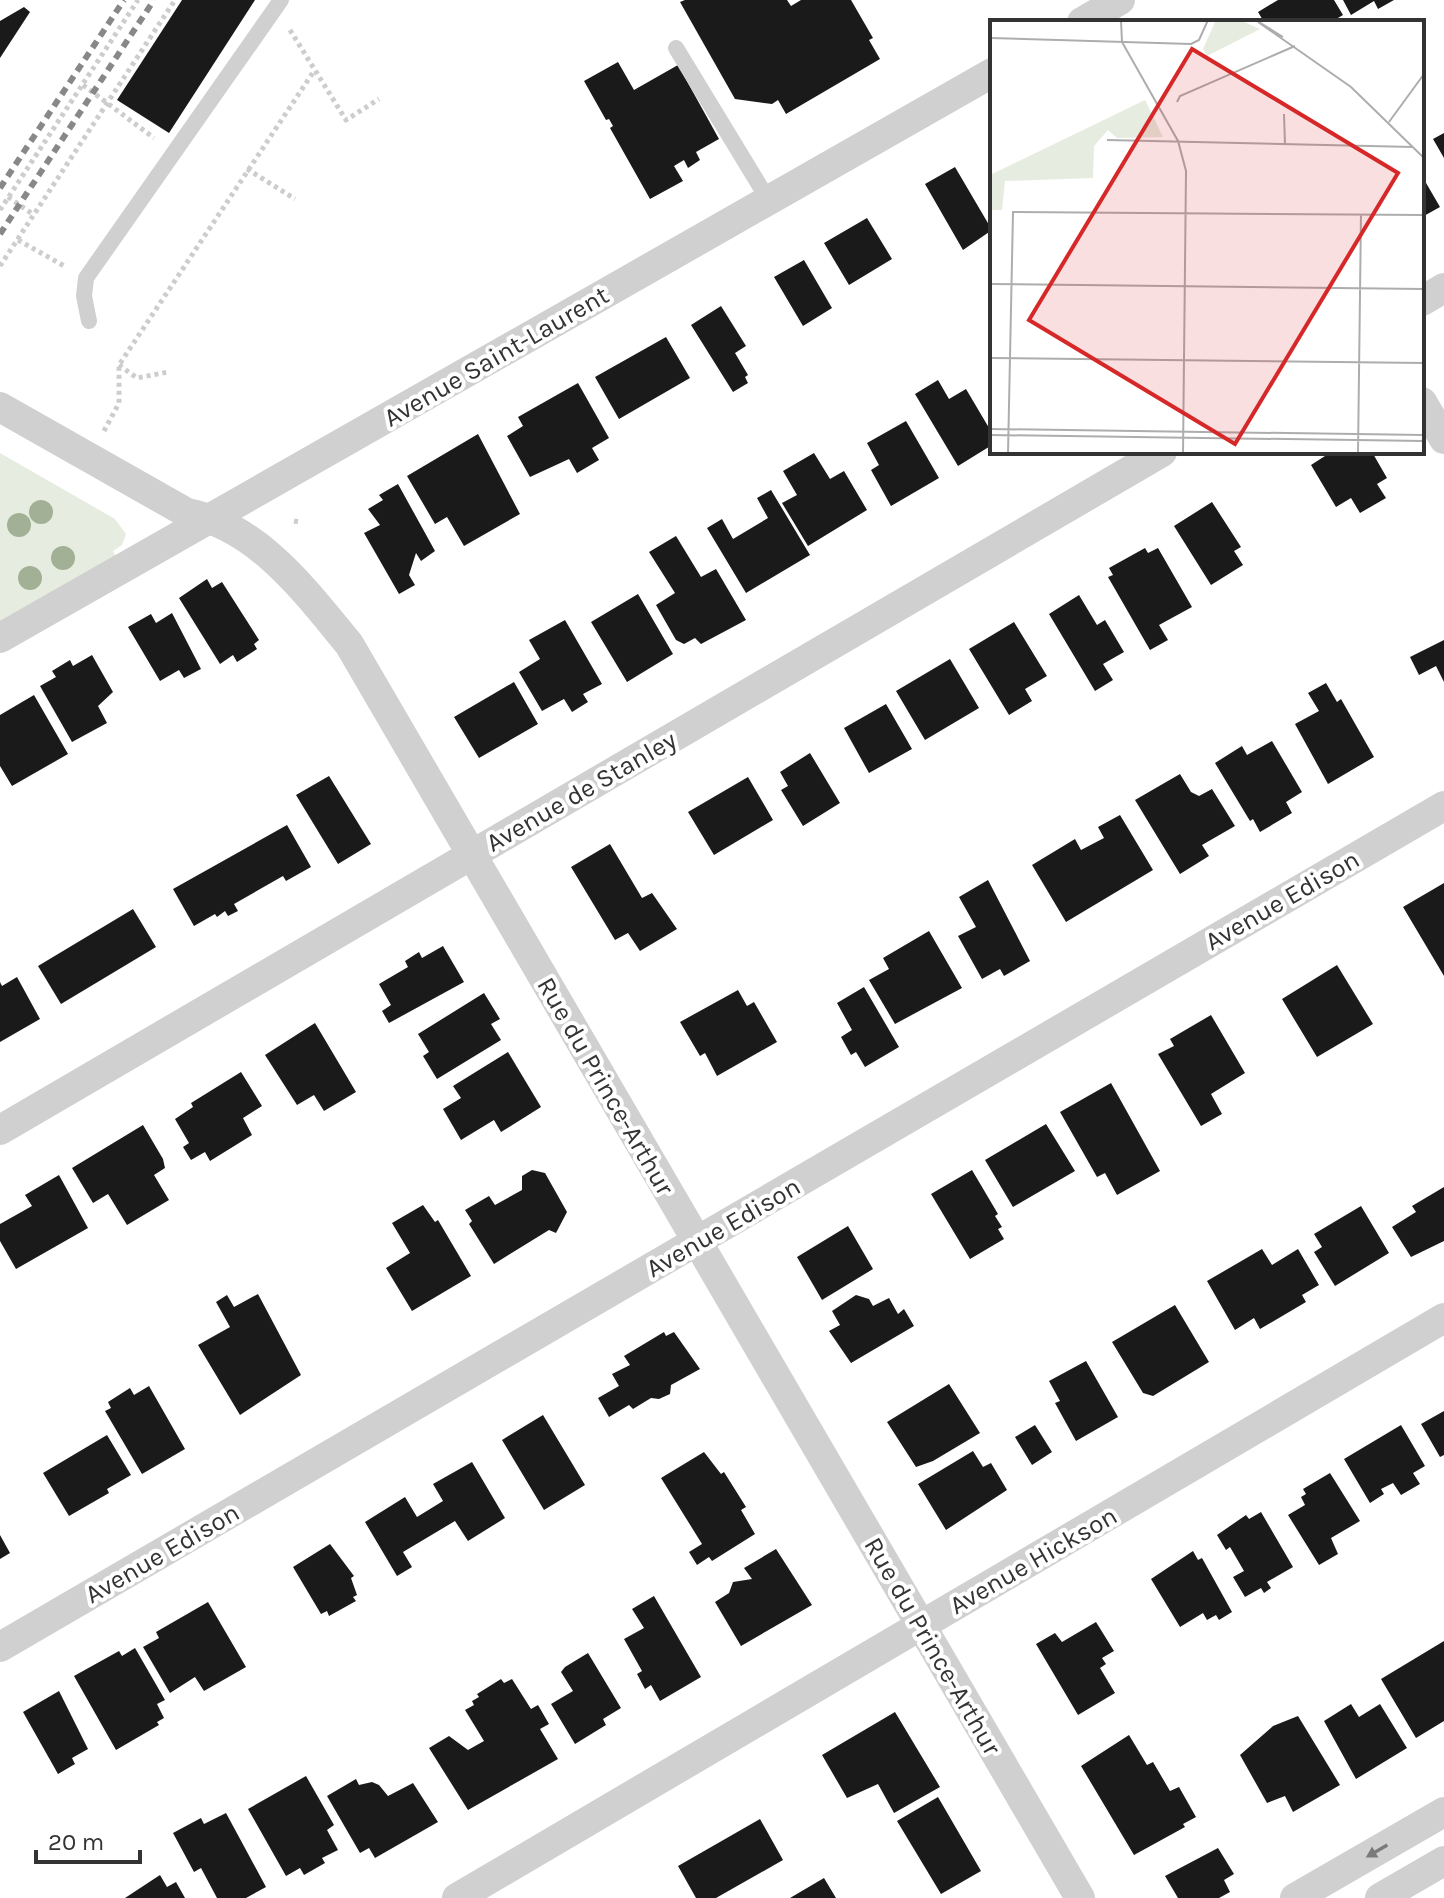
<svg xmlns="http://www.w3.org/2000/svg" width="1444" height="1898" font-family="Karla,sans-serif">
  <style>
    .green { fill: #e6ecdf }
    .building { fill: #1a1a1a }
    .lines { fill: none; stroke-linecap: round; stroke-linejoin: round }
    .path { stroke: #cdcdcd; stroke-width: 5; stroke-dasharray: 4 4; stroke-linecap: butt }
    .service { stroke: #d0d0d0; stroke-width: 16 }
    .minor { stroke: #d0d0d0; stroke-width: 30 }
    .rail { stroke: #888; stroke-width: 6; stroke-dasharray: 8 6; stroke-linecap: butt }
    .tree { fill: #a2b095 }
    .oneway { fill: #7a7a7a }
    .labels { text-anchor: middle; stroke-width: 8; stroke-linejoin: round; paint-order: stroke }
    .street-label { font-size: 26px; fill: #333; stroke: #fff }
    .inset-road { fill: none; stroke: #adadad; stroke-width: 2 }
    .view { fill: #d62828; fill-opacity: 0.15; stroke: #d62828; stroke-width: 4 }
    .inset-edge { fill: none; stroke: #333; stroke-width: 4 }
  </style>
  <rect width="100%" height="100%" fill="#fff"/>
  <path class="green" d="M0,453L115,519L126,534L122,545L113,551L116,557L0,623Z"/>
  <path class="building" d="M182,0H255L169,133L117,100Z
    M685,0H787L791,6L801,0H851L873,38L869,40L880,59L786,114L778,100L772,104L735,99L680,2Z
    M1278,0H1334L1343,15L1331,22H1264L1258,12Z
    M1343,0H1394L1378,9L1374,1L1351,15Z
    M24,7L30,12L0,58V21Z
    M618,62L634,90L678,65L719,139L696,152L700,160L688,168L684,160L674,166L683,181L650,199L610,128L613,126L609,119L606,120L584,81Z
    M1444,133V158L1433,139Z
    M955,167L992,230L963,250L925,184Z
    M1422,176L1440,207L1422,217Z
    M867,218L892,259L849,285L824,243Z
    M804,260L832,308L803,326L774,277Z
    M721,306L746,346L735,353L748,375L745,377L748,383L733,392L691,325Z
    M666,337L690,378L619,419L595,377Z
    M938,380L949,399L966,389L992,433V445L958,466L915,394Z
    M578,383L609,438L592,448L599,460L577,473L569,459L530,477L507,436L523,426L518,417Z
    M906,421L939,478L891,506L871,470L879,465L867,443Z
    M478,434L520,514L464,546L447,517L435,524L407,476Z
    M1323,452H1372L1387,478L1377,484L1386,498L1360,513L1351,498L1336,507L1311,465L1325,456Z
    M814,453L830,479L844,471L867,510L808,546L782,503L797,495L783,471Z
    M398,484L435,551L421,561L416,553L409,575L415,585L399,594L364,533L380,525L368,509L383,500L379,495Z
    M771,490L810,555L746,593L707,528L722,519L733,539L768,518L757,498Z
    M1212,502L1241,547L1234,551L1243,565L1211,585L1174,526Z
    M676,536L701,577L716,569L746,620L701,644L695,638L684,644L676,640L656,605L675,593L649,552Z
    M1145,548L1148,553L1158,548L1192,607L1159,625L1168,640L1150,650L1108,577L1113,575L1109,568Z
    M207,579L212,588L222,582L259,640L254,644L257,649L237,662L233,655L220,664L179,598Z
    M638,594L673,654L627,682L591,622Z
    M1079,595L1097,625L1105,620L1124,652L1103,664L1113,680L1095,691L1049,614Z
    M172,613L201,669L184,678L179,670L160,681L128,627L151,614L156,623Z
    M565,620L602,684L583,694L588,702L572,712L564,699L542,711L519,672L540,659L529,640Z
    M1014,622L1047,676L1025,689L1032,701L1009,715L969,649Z
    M1444,640V682L1436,666L1419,675L1410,657Z
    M92,655L113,692L98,706L107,723L72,742L40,686L56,677L52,671L70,660L73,666Z
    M950,659L979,708L925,740L896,691Z
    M514,682L538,724L479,758L454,717Z
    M1326,683L1337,702L1341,699L1374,757L1328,784L1295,724L1319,711L1308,693Z
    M34,695L68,754L12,786L0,766V715Z
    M886,704L912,749L869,773L844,728Z
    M1272,741L1302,792L1286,802L1292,813L1260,832L1253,819L1250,821L1215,763L1242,746L1247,755Z
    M810,753L840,803L803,826L781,790L788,786L780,772Z
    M1180,774L1191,792L1199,796L1212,789L1235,826L1202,845L1209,856L1180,874L1135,800Z
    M329,776L371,844L338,864L296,795Z
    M748,777L773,820L714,855L688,812Z
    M1120,815L1153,870L1066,922L1032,865L1075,839L1081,850L1104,838L1098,827Z
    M287,825L311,867L286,881L283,876L234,904L238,911L228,916L225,911L217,917L215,914L194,926L173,889Z
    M610,844L642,898L652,893L677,929L640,951L628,933L615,940L571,867Z
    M988,880L1030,961L1004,976L1000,969L982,979L958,936L976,927L959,897Z
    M1444,883V976L1403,907Z
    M133,909L156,947L61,1004L38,966Z
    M929,931L962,988L895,1024L869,980L889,969L883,958Z
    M443,946L464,982L389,1023L382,1011L391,1005L379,984L408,967L405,961L419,952L422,958Z
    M1337,965L1373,1024L1317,1057L1282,999Z
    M17,977L40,1019L0,1042V982L2,986Z
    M864,987L899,1047L865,1067L856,1052L851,1055L841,1037L852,1030L837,1003Z
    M738,990L747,1006L754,1002L777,1042L717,1076L705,1053L700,1056L680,1022Z
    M484,993L500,1019L491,1024L501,1040L437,1079L423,1056L429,1052L418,1034Z
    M1211,1015L1245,1073L1211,1094L1222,1114L1201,1126L1158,1054L1174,1046L1170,1039Z
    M315,1023L356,1092L324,1111L314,1095L297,1105L265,1055Z
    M508,1052L541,1107L501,1132L494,1120L461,1140L443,1109L461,1098L453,1086Z
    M241,1072L262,1106L243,1118L252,1135L210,1161L205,1152L191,1160L183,1147L189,1143L175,1119L193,1107L191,1103Z
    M1111,1083L1160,1171L1117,1195L1105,1173L1097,1177L1060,1112Z
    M1046,1124L1075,1171L1013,1207L985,1160Z
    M143,1125L163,1159L165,1168L154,1175L169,1200L127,1225L108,1194L93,1203L72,1168Z
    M532,1170L545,1173L567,1212L556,1233L549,1230L494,1264L469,1224L472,1221L465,1210L489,1196L495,1205L522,1190V1176Z
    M972,1170L998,1214L995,1216L1002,1227L998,1229L1004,1239L970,1259L931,1194Z
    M59,1175L88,1228L16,1269L0,1241V1224L32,1206L25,1195Z
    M1444,1187V1241L1411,1257L1392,1227L1416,1212L1412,1206Z
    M423,1205L435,1222L438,1220L471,1276L412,1311L386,1268L410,1253L392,1223Z
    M1361,1206L1389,1253L1335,1286L1314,1252L1322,1247L1314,1234Z
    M848,1226L873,1269L822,1300L797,1257Z
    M1262,1249L1272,1265L1298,1249L1319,1285L1302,1295L1306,1302L1260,1329L1254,1318L1235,1330L1207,1281Z
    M258,1294L301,1375L240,1415L198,1345L230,1327L216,1302L227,1295L234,1307Z
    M856,1295L869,1299L873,1306L889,1298L898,1314L904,1309L914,1326L851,1363L829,1331L840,1325L832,1311Z
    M1175,1305L1209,1362L1153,1396L1143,1393L1112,1342Z
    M664,1332L666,1336L674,1332L700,1369L671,1385L670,1394L659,1399L651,1398L633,1409L629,1405L609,1417L598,1398L619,1386L612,1374L630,1365L624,1356Z
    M1086,1361L1118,1417L1076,1441L1055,1403L1060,1401L1049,1381Z
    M949,1384L980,1433L933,1461L916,1467L887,1422Z
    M149,1386L185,1449L142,1474L105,1411L111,1408L108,1402L130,1388L134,1395Z
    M1444,1411V1455L1440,1457L1421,1424Z
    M543,1415L585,1485L544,1510L502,1440Z
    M1035,1425L1052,1452L1032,1465L1015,1437Z
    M1401,1425L1425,1466L1413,1473L1420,1484L1401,1495L1393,1483L1381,1489L1384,1494L1370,1503L1344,1459Z
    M107,1435L131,1475L107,1489L109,1493L69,1516L43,1473Z
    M973,1451L983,1467L991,1463L1007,1490L946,1530L918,1484Z
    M704,1452L721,1474L724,1472L746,1507L741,1510L755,1534L712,1561L709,1557L697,1565L689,1552L702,1544L661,1478Z
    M472,1462L505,1518L468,1541L455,1521L403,1552L412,1567L397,1576L365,1522L405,1497L417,1517L443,1501L433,1484Z
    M1330,1473L1360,1521L1331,1538L1338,1554L1319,1565L1288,1515L1305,1505L1301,1497L1306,1494L1303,1489Z
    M1261,1512L1293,1567L1267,1582L1271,1588L1264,1593L1261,1588L1245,1597L1233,1577L1244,1571L1230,1547L1226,1550L1217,1535L1246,1515L1249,1519Z
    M0,1535L10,1553L0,1559Z
    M330,1544L354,1576L351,1578L357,1595L353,1597L356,1601L329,1616L327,1611L321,1614L293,1567Z
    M776,1549L812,1605L741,1646L715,1602L729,1593L733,1582L752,1579L744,1568Z
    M1193,1551L1198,1560L1202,1558L1232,1612L1219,1620L1216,1615L1207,1620L1203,1613L1180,1627L1151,1579Z
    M654,1596L701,1677L660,1701L651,1685L645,1689L637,1674L642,1671L624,1639L644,1628L632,1609Z
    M208,1602L246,1667L204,1691L195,1677L170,1693L143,1647L159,1638L156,1632Z
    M1096,1622L1114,1651L1102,1658L1106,1664L1100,1668L1115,1693L1078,1715L1036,1644L1055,1633L1062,1642Z
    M1444,1641V1721L1416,1738L1381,1679Z
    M135,1648L165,1700L157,1704L164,1718L157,1722L159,1725L116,1750L74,1676L119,1651L122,1656Z
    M588,1653L621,1708L603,1719L606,1725L575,1744L551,1704L573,1691L561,1672L565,1667Z
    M501,1679L504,1683L512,1679L531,1709L538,1705L549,1724L540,1729L558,1759L468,1810L429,1748L449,1736L468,1750L484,1741L465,1710L474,1705L472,1701L479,1697L477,1694Z
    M59,1691L88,1749L72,1758L75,1764L58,1774L23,1712Z
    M1351,1704L1359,1717L1380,1704L1407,1748L1356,1779L1324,1721Z
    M895,1712L940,1787L894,1813L878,1784L847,1798L822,1755Z
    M1298,1716L1340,1785L1293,1812L1285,1796L1267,1803L1240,1755L1273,1726Z
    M1129,1735L1147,1765L1153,1762L1170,1791L1179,1787L1196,1817L1183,1824L1185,1827L1134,1855L1081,1766Z
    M306,1776L334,1825L327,1830L338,1850L322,1858L325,1863L304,1875L300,1868L286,1876L248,1809Z
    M356,1779L359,1785L372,1782L379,1785L388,1796L413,1783L438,1822L375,1858L369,1848L360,1853L327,1796Z
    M938,1797L981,1871L941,1894L897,1821Z
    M226,1813L266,1887L246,1898H217L201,1868L194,1872L173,1833L201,1818L204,1824Z
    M760,1819L783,1860L716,1898H696L678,1866Z
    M1218,1848L1234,1874L1224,1880L1230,1892L1219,1898H1178L1165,1876Z
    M160,1875L167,1887L176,1882L185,1898H125Z
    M824,1878L836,1898H790Z"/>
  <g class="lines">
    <path class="path" d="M290,30L346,120L379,99
      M83,85L154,138
      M247,169L295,199
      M8,197L34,215
      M0,210L138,0
      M18,240L66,267
      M0,266L175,0
      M119,365L137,378L168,372
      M104,431L119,403V365L314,71
      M294,521L299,522"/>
    <path class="service" d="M676,48L769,201
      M89,321L84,296L86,278L281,0"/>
    <path class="minor" d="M1082,22L1120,0
      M1422,301L1444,288
      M1422,402L1444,439
      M0,407L187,513C258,526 306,592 349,644L1080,1898
      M0,638L992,73
      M0,1130L1162,452
      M0,1647L1444,806
      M457,1898L1444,1318
      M1295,1898L1444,1812
      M1380,1898L1444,1861"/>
    <path class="rail" d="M0,188L124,0
      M0,234L154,0"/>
  </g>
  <g class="tree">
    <circle cx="41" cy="512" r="12"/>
    <circle cx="19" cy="525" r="12"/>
    <circle cx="63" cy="558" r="12"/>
    <circle cx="30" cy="578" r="12"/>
  </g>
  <defs><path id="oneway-solid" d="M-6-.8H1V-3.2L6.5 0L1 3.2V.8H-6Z" transform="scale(2)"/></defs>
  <use class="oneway" href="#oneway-solid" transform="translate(1377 1851) rotate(150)"/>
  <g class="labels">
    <g class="street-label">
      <text transform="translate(496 356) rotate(-30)" y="9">Avenue Saint-Laurent</text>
      <text transform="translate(581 791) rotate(-30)" y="9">Avenue de Stanley</text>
      <text transform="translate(1282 900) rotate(-30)" y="9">Avenue Edison</text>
      <text transform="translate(606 1086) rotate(60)" y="9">Rue du Prince-Arthur</text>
      <text transform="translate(723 1227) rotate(-30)" y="9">Avenue Edison</text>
      <text transform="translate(162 1553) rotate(-30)" y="9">Avenue Edison</text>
      <text transform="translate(1033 1560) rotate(-30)" y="9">Avenue Hickson</text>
      <text transform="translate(933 1646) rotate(60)" y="9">Rue du Prince-Arthur</text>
    </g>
  </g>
  <g transform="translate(990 20)">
    <rect width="434" height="434" fill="#fff"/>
    <path d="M226,0L252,1L270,9L217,36L213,29ZM155,80L173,117L127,118L118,110L104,126L103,158L15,161L12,190H0V155Z" fill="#e6ecdf"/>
    <path class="inset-road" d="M131,0L132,22L188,121L196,151L193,434M268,2L361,67L434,138M269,2L293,17M0,18L201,24L209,20L218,0M187,82L190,76L305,26M294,94L295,124M399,102L434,54M117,120L423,127M0,264L434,269M0,338L434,343M0,409L434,415M0,415L434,421M18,434L23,192L434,195M368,434L371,194"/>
    <path class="view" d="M202,29L408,153L245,424L39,300Z"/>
    <rect width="434" height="434" class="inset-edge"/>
  </g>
  <path d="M36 1850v12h104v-12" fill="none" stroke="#333333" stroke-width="4"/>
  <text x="48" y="1850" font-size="24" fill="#333333" stroke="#ffffff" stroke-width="6" paint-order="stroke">20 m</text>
</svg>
